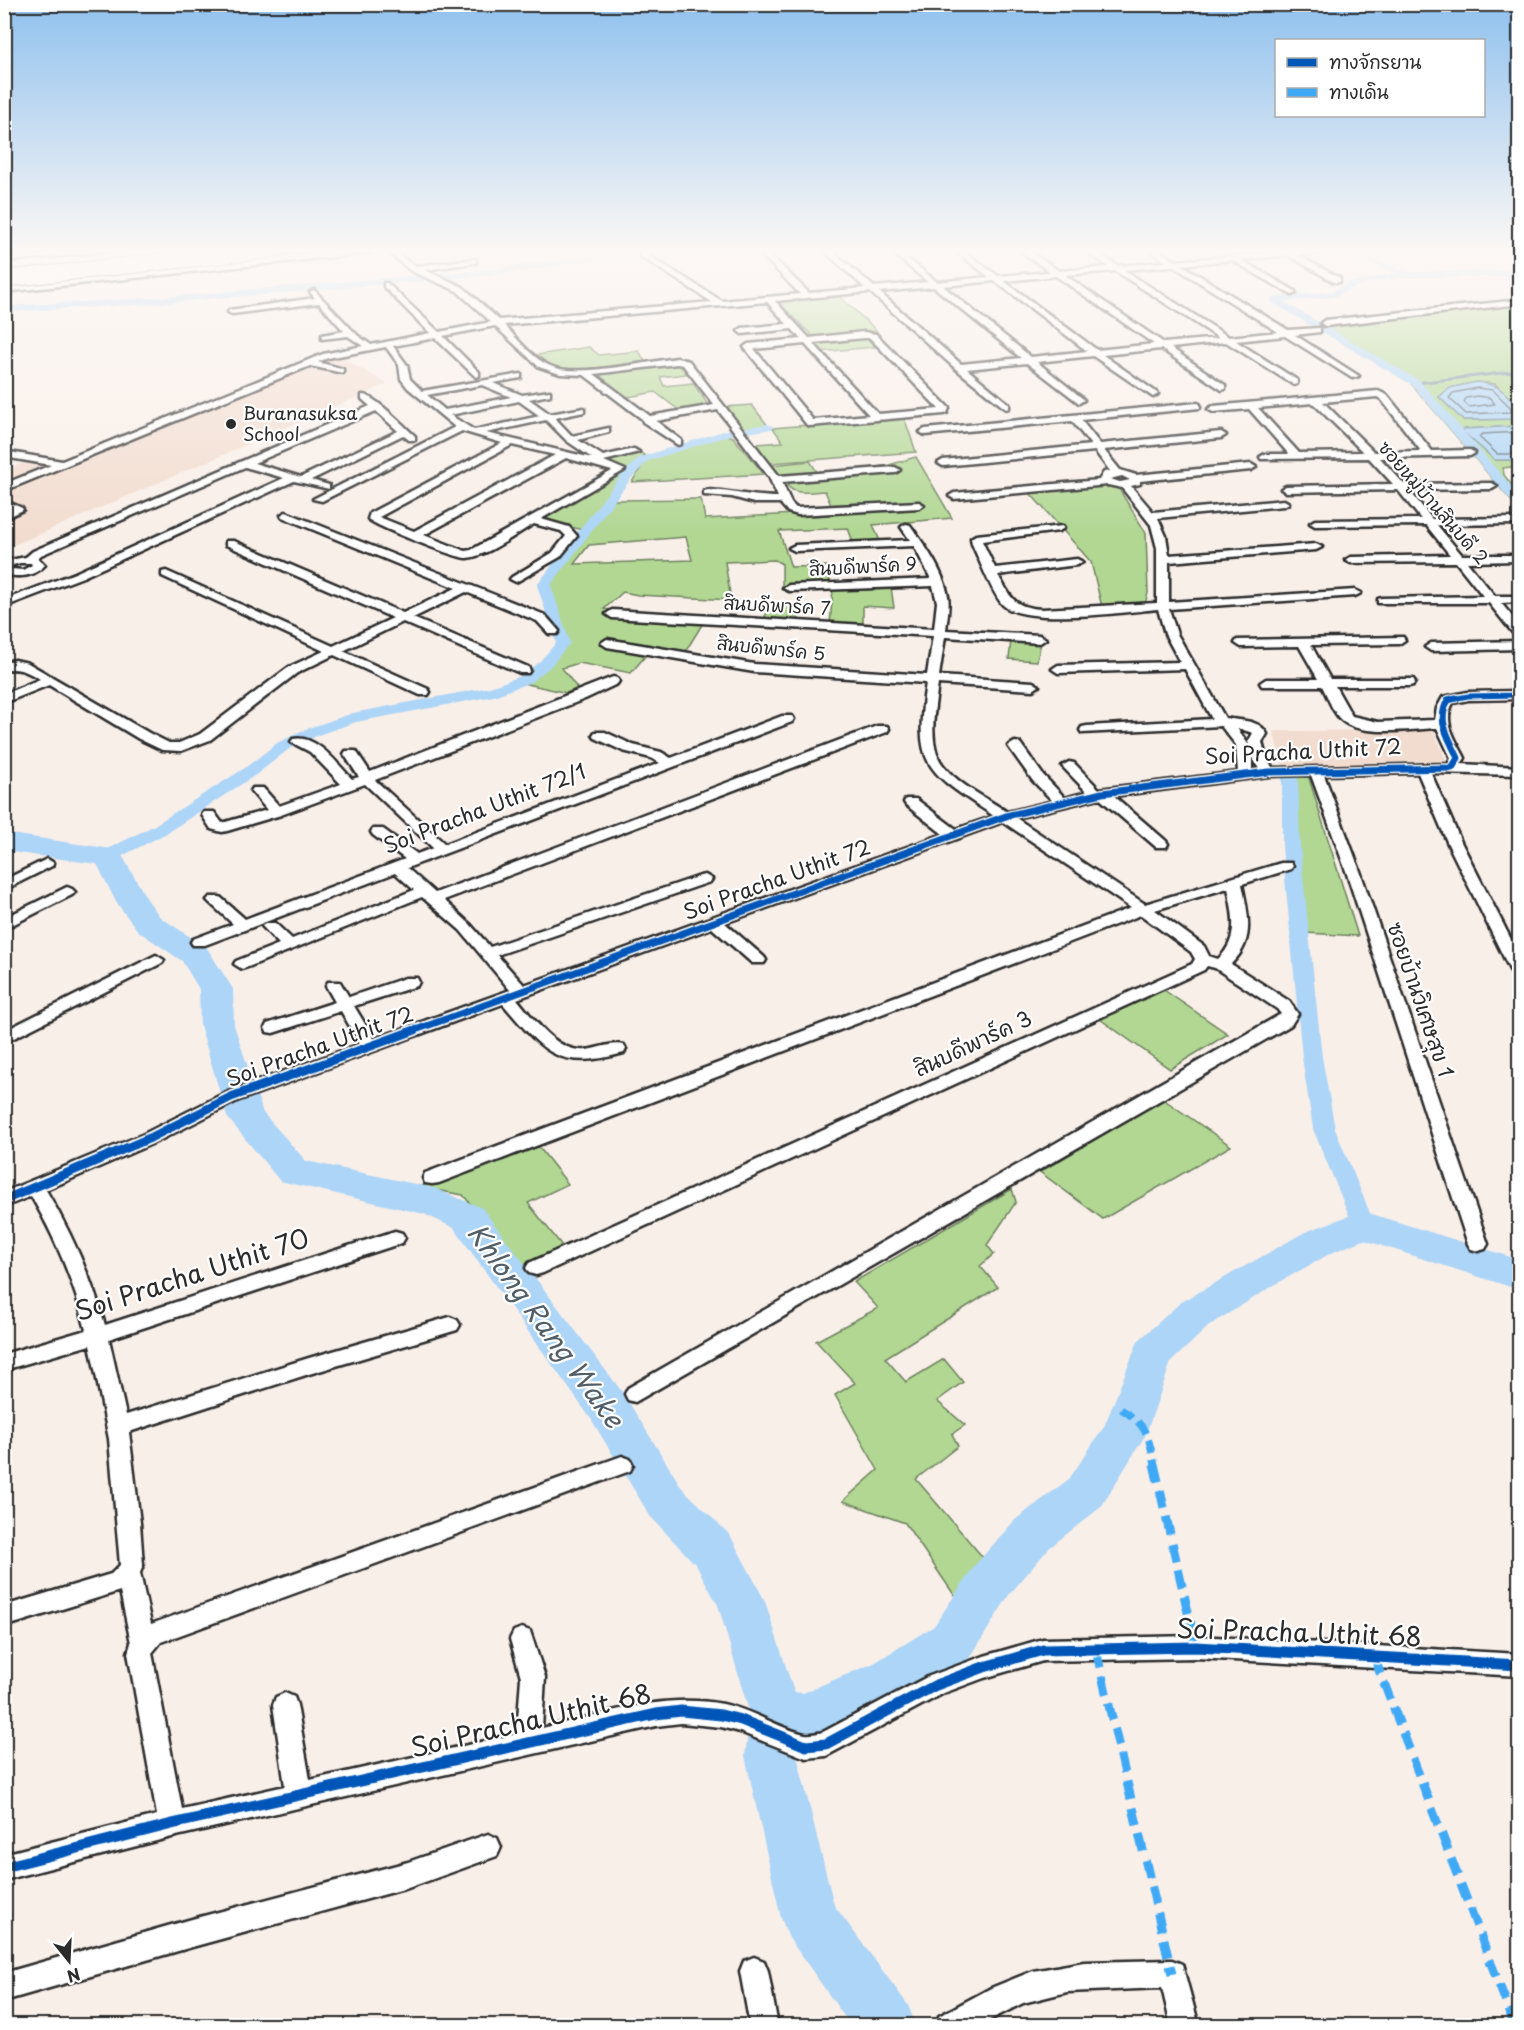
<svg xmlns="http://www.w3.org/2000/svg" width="1524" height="2030" font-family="'Playpen Sans','Playpen Sans Thai',sans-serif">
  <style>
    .built { fill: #f2dccf }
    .green { fill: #b1d793; stroke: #6e815f; stroke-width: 1.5; fill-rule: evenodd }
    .water { fill: #acd5f7; stroke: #7891a5; stroke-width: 1.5 }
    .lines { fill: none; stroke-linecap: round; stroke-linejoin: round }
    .shore { stroke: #5f6f7d; stroke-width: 1.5 }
    .stream { stroke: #7891a5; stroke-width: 3 }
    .canal { fill: #acd5f7; fill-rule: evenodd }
    .river { fill: #acd5f7; fill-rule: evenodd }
    .street-casing { stroke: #2b2b2b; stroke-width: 5 }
    .secondary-casing { stroke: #2b2b2b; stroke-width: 5 }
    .street { fill: #fff; fill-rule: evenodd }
    .secondary { fill: #fff; fill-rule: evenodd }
    .highway-bridge-casing { stroke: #2b2b2b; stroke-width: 18; stroke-linecap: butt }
    .highway-bridge { stroke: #fff; stroke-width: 16 }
    .quiet-far1 { stroke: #3fa9f5; stroke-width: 7; stroke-dasharray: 14 7; stroke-linecap: butt }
    .quiet { stroke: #3fa9f5; stroke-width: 9; stroke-dasharray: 18 9; stroke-linecap: butt }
    .cycleway-far3-casing { stroke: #fff; stroke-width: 8 }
    .cycleway-far2-casing { stroke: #fff; stroke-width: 10 }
    .cycleway-far1-casing { stroke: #fff; stroke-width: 13 }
    .cycleway-casing { stroke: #fff; stroke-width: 15 }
    .cycleway-far3 { stroke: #0057b8; stroke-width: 5 }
    .cycleway-far2 { stroke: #0057b8; stroke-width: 7 }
    .cycleway-far1 { stroke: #0057b8; stroke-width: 9 }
    .cycleway { stroke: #0057b8; stroke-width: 11 }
    .poi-dot { fill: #2b2b2b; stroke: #fff; stroke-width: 2 }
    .labels { text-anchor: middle; stroke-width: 4.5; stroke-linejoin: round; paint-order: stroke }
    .far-poi-label { font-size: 18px; fill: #2b2b2b; stroke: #fff; text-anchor: start }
    .far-street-label { font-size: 18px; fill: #2b2b2b; stroke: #fff }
    .street-label { font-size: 21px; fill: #2b2b2b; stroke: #fff }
    .near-street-label { font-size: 26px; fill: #2b2b2b; stroke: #fff }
    .near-water-label { font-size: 27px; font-style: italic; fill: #525e68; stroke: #fff }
  </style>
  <rect width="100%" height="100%" fill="#f9efe9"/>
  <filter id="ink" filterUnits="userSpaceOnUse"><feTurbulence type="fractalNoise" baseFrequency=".0167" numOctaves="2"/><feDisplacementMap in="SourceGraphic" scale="12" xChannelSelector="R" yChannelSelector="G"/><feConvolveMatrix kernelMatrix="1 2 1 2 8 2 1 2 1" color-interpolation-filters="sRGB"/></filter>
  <g filter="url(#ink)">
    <path class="built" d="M338,355L387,384L5,549V492Z
      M25,462L48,468L5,486V470Z
      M1433,730L1447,762L1283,766L1273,731Z"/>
    <path class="green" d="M839,296L877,331L814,337L777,301Z
      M1519,304V409L1495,384L1477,382L1450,388L1439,397L1463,420L1519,419V426L1465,429L1463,431L1495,460H1519V466L1503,468L1504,475L1519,494V510L1409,381L1416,380L1323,326Z
      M865,336L875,347L820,352L809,341Z
      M589,347L599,355L639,351L645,361L581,370L550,367L537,355Z
      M679,364L687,374L660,377L664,386L693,383L709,406L680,411L655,392L623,398L592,373Z
      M752,405L768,426L741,429L724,407Z
      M904,417L916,452L770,463L756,444L783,442L773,428Z
      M728,435L733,437L764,474L632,482L645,461L654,456Z
      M640,452L644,455L630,468L582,530L539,518L619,473L603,462Z
      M916,457L952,518L873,525L880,541L853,542L848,528L779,531L791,567L827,566L830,582L795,584L797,590H782V564L775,560L725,562L731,600L638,595L623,592L604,609L703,623L684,654L603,640L600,644L647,654L631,673L579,663L562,668L577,688L567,693L522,683C540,672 554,660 567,643C563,623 551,606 547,586L586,531L613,500L701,499L705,519L863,510L860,503L831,505L825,491C810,491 790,498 785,480L870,474L869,468L889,465ZM686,537L692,560L574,564L589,545Z
      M810,461L817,472L779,476L772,465Z
      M1102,484L1119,489L1146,533L1148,593L1145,604L1102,607L1091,562L1029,492Z
      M891,587L894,608L863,606V624H830L833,589Z
      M771,603L801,605L798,621L764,619Z
      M1011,640L1041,642L1037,661L1009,659Z
      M1308,775L1358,936L1306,933L1287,776Z
      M1161,988L1228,1034L1170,1069L1097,1017Z
      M1163,1099L1231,1146L1103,1219L1040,1172Z
      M535,1142L568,1184L528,1203L563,1247L523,1268L463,1195L419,1187Z
      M1012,1189L1016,1202L987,1245L994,1254L980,1266L998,1287L885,1358L906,1382L944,1359L963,1382L937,1401L965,1425L952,1434L958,1446L916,1479L991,1567L959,1602L905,1523L843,1501L878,1470L835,1395L855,1383L816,1341L878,1308L854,1282Z"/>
    <path class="water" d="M1477,382C1501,385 1505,392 1519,409V419L1463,420L1439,397L1450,388Z
      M1519,426V460H1495L1462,431L1465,429Z"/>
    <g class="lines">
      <path class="shore" d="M1477,388L1493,390L1511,408V412L1466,414L1449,398L1453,393Z
        M1478,396L1490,398L1495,404L1469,407L1464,402L1466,398Z
        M1520,432L1482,434L1479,437L1497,454H1520"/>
      <path class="stream" d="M1416,383L1520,371"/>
      <path class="canal" d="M625,250H645L641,253L494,275L151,304L4,312V306L151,298L494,269Z
        M1337,250H1348L1407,272L1520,270V276L1408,278L1377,281L1357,286L1334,297L1284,302L1420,381L1520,496V508L1516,507L1412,385L1271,302V298L1274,297L1332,291L1351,282L1396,273Z
        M768,424L774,427L772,429L747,433L741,430L747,427Z
        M730,429L734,430V434L648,461L630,480L551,585L570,643L550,667L531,682L494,696L356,722L321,734L289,749L257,774L165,834L114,860H102L99,856L102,852L153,826L245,768L277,743L309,728L353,713L490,687L521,676L540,661L556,643L537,585L622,474L640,457Z
        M1290,773L1298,778L1300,847L1322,1057L1335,1129L1375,1225L1372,1231L1364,1233L1356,1231L1353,1225L1313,1129L1302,1057L1282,847V778Z"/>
      <path class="river" d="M4,833L119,850L147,899L160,917L207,948L233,989L234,1025L263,1113L306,1161L434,1188L482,1208L623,1393L682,1488L730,1535L765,1601L794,1692L803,1693L874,1663L934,1626L975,1565L1015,1520L1069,1479L1104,1427L1138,1341L1180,1303L1305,1232L1362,1211L1520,1260V1290L1364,1240L1333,1252L1276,1284L1210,1325L1171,1362L1146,1434L1101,1507L1049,1548L1009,1595L970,1658L910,1697L822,1734L799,1741L797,1756L834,1905L908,2005L916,2026H851L789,1938L781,1918L745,1756L750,1715L718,1605L696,1565L650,1516L591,1419L454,1228L424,1214L280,1181L227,1117L200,1025L199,989L182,961L138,931L116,902L97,864L4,851Z"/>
      <g class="street-casing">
        <path id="street" d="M28,250H54L4,256V252Z
          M386,250H394L407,261L417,266L476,259V263H473L425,270L463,287L499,320L712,302L640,256V252H643L722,301L800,294L757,250H765L809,293L865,288L823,250H831L874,287L928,282L889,250H897L937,282L989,277L954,250H962L998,276L1050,272L1019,250H1028L1059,271L1109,267L1084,250H1093L1118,266L1166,262L1149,250H1158L1176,261L1301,250H1327L1323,252L1297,255L1340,278V282H1334L1288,255L1241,260L1295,291L1296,293L1292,295L1232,260L1182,265L1288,330L1320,328V332L1295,335L1359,376L1352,378L1285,336L1236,341L1297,380V384L1294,385L1226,342L1171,348L1225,385V389L1222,390L1161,349L1103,355L1156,392L1158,394L1153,397L1093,356L1037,362L1082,398L1084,400L1079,403L1027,363L967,369L1009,404V408L1006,409L956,369L870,292L775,301L809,338L864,332L876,334L949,408L947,413L944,414L810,426L807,425L744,347L748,344L801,339L792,329L742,334L738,331L742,328L787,324L767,302L504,325C518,339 533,360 553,367C579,377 647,362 677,358L689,361L779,476L895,467L900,470L895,473L782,482L791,503L796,508L919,502L924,505L919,508L798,515L788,512L780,503H754L732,497L704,495V491L708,490C732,491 754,497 778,497L769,477L718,410L656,421L681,440V444L678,445L643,422L642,419L584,375L560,374L539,367L495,326L443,336L479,372V376L476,377L435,338L393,346L407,365L410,379L422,391L521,374V378L493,383L522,395L550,391V395L529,399L550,414L584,408V412L555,418L572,436L609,428V432L578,440L603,456L634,449L639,452L604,461L625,470L541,519L569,527L577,536L560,557L516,582L510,579L512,577L552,553L566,536L561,531L534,524C514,535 490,555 467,558C458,559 375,526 368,519L370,513L502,443L462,431L322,501L313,499L455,427L408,388L401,379L399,365L386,347L328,358L318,362L343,369V373L310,366L4,491V484L51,465L4,457V451L62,461L323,354L363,346L348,336L322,339V335L344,331L319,303L232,314L228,312L229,310L315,298L310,292L314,290L357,335L371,345L430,333L384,287V283H387L439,332L491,322L457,291L411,271ZM1173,266L1278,332L1229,337L1124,270ZM1115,271L1219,338L1164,343L1065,275ZM1056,276L1154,344L1097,350L1004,281ZM995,281L1087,351L1031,357L943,286ZM934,287L1021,358L961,364L879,292ZM864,338H870L939,409L878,414L813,343ZM805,344L869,415L813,420L754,349ZM677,364L683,365L714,405L650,416L594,374ZM482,385L511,397L445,410L427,395ZM519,401L540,416L474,430L450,415ZM546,420L567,441L592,458L486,433ZM512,445L555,455L414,531L379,517ZM566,458L612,471L471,550L465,551L424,535Z
          M1520,300V304L1325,326L1321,323L1325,320Z
          M1378,391L1387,395L1432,451L1470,450L1475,453L1470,456L1380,458L1404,484L1492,483L1497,486L1492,489L1409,490L1432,519L1520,518V524L1437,525L1462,555H1520V561L1467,562L1495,596H1520V602L1501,603L1520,626V637H1516L1489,603H1378V599L1382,598L1483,596L1456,562L1351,563L1345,560L1351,557L1450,555L1426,525L1315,526L1310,523L1315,520L1421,519L1398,490L1286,492L1281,489L1286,486L1393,484L1369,458L1261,459L1260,457L1265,454H1289L1249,409L1213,412L1208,409L1213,406ZM1377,397L1381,399L1421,451L1374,452L1323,402ZM1313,403L1363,452L1299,453L1258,408Z
          M362,395C373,394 405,427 415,436V440H409L403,435L311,480L329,485V489L294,481L83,577L4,607V600L75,573L284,478L245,467L41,555L38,558L45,565C34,577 19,578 4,574L5,561L26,557L33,551L370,406L362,399ZM376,411L398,431L301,477L254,463ZM20,563H31L32,565L23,570L11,569L13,565Z
          M1197,403L1200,404V408L1081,420L1100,444L1221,432L1226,435L1221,438L1104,450L1120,470L1136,475L1251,464L1256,467L1251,470L1140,481V484L1131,486L1153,512L1284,500L1289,503L1284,506L1158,518L1166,536L1169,555L1316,544L1322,547L1316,550L1169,562V602L1355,590L1361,593L1355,596L1169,609L1177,634L1225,718C1239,721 1260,719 1267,734L1262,742L1267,761L1273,768L1448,764L1451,758L1437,728C1413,729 1364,737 1344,722C1334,716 1328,697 1322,686H1262L1260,683L1266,679H1318L1299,646L1241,647L1235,643L1237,640L1403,637L1405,640L1399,644L1311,645L1330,679H1413L1415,682L1413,685L1409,686H1335L1352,716L1378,722L1435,720L1437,708L1443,697L1468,692L1520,691V699L1468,700L1453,703C1442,723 1456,740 1465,758L1461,764L1520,767V775L1431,773L1462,844L1520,957V979L1512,974L1448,844L1418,773L1324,775L1360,871L1488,1244L1485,1249L1478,1251L1471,1249L1468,1244L1346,871L1311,775L1269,776L1114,796L1166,841L1168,844L1166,847H1156L1099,798L1016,818L1145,904L1281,863H1291L1293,866L1291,869L1242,884C1248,914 1256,941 1231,964L1289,1001L1298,1014L1291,1025L635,1402L628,1400L625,1394L628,1388L1281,1014L1277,1009L1215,968L1207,966L1204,970L543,1273L536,1275L529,1273L526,1268L529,1263L1192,964L1195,959L1191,952L1141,915L439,1183L432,1184L425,1183L423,1178L425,1173L1131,908L1003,822L725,923L764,957L766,960L764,963H752L712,928L517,999C535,1020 556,1053 587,1050C599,1048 612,1042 624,1045L626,1049L624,1053C557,1071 545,1053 503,1004L237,1101L156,1142L46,1190C71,1232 91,1277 105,1325L395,1231L402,1233L405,1238L402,1243L109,1339L126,1415L309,1358L450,1317L457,1320L460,1325L457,1330L309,1374L129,1432L140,1523L143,1565L140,1573L151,1624L622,1456L630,1459L633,1465L630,1471L161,1642L152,1653L182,1809L285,1786L273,1705L276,1697L285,1693L294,1697L297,1705L310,1780L517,1734L521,1677L510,1639L514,1631L522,1628L530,1631L545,1677L542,1728C600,1715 663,1692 723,1704C752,1710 778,1728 805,1734C810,1735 818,1733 823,1732L927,1677L984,1656L1043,1639L1196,1636L1520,1654V1676L1196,1658L1043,1661L984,1678L944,1693L826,1756L806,1758L740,1732L721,1727L681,1723L656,1726L172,1837L4,1880V1854L157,1815L128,1653L131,1643L120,1591L4,1627V1606L111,1574L120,1565L109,1439L90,1345L4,1370V1354L86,1330C74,1283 56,1238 31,1196L4,1207V1192L144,1134L225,1093L360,1044L341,1011L273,1033L267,1032L265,1028L267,1024L335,1002L326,986L328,982H340L349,997L405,978H417L419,982L417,986L354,1006L374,1039L510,990L460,930L422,897L248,967L242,969L234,964L236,961L279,944L262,926L265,923H275L292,939L414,890L395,873L205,945H193L191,942L193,939L233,924L210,903L207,900L210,897H220L245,919L405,859L373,835L371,832L373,829H383L417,854L433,848L365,784L281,815L227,831L222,832L211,829L202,815L204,812H214L222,823L267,810L251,791L253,788H263L279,806L341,784L310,752L291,742L293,739C317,734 338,765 352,779L359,777L344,754L346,751H356L370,772L613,677L617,678L619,681L617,684L585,699L375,780L445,844L660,763L651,758L623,751L595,738L593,735L595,732H605L633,745L661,752L671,758L782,716H792L794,719L792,722L407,868L435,893L877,726H887L889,729L887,732L444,900L470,924L490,947L700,876L705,875L712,879L710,882L497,955L524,985L943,834L906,805L904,802L906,799H916L956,829L994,816C927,771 913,768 926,683L754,672L607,647L601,643L607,639L754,664L927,675L933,636L612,618L606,614L612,610L934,629L937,602L933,586L789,591L783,588L789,585L931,579L914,546L795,551L789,548L795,545L910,540L901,527L906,524L910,525C925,546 943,570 948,596C950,607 947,619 946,630L1040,635L1046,639L1040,643L945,637L939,676L1033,682L1039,686L1033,690L938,684C935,707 927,745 943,765C958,785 987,798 1007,812L1053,801L1033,781L1008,746L1015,742L1020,743L1043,775L1065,798L1087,792L1062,766L1069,762L1074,763L1099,789L1238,772L1236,745L1221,726L1082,733L1080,730L1082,727L1087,726L1212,719L1185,669L1058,673L1052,669L1058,665L1180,662L1165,634L1158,609C1127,612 1025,626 1003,605C993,595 979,559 972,544L971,538L976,535L1063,526L1064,528L1059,531L982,541L995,568L1077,559L1083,562L1077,565L998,575C1011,598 1013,607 1042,609L1157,603V548L1151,525L1122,488L1108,485L954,499L949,496L954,493L1099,480L1104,472L1110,471L1095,451L943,466L938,463L943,460L1091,445L1072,421L925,435L920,432L925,429ZM1122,476L1130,480L1120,482L1110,479ZM1237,728L1253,733L1248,742L1250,747ZM1252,757L1259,769L1252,770ZM1228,888C1233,914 1240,939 1218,959L1209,956L1204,946L1155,910Z
          M4,500L22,508L23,510L4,519V512L9,510L4,507Z
          M286,512L545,615L559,631L557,634H549L537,621L466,592L413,618L528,667L530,670L528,673H520L403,622L343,651L428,689L430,692L428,695H420L334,655L297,673L210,740L181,751L162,750L139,739L49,685L4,703V694L40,679C27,672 19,667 4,670V662L15,660L28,663L149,733L169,743H179L200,734L289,667L324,651L162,576V572L166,571L333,646L393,618L226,545V541H234L403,613L456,588L282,517L281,515Z
          M1520,641V649L1431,651L1425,647L1431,643Z
          M47,859L54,863L52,866L4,890V880Z
          M67,887L72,889L75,892L72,895L4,929V918Z
          M156,955L164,960L162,963L4,1043V1031Z
          M488,1834L497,1838L501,1847L497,1856L408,1888L192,1947L4,2001V1973L192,1919L408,1862Z
          M754,1957L764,1961L768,1971L778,2026H750L740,1971L744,1961Z
          M1172,1960L1182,1964L1199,2026H1171L1162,1988L1067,1992L1023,2003L978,2026H935L939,2016L991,1988L1033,1971L1084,1962Z"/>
      </g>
      <g class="secondary-casing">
        <path id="secondary" d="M142,250H174L169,253L4,270V264Z
          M343,250H374L369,253L4,292V286Z"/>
      </g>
      <use href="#street" class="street"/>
      <use href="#secondary" class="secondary"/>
      <g class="highway-bridge-casing">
        <path id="highway-bridge" d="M4,279L269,250"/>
      </g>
      <use href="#highway-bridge" class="highway-bridge"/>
      <path class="quiet-far1" d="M1121,1409C1148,1426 1148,1436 1155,1465"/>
      <path class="quiet" d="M1154,1464L1196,1647
        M1096,1650L1172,1974
        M1374,1657L1515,2026"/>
      <g class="cycleway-far3-casing">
        <path id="cycleway-far3" d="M1448,700L1468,696L1520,695"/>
      </g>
      <g class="cycleway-far2-casing">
        <path id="cycleway-far2" d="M410,1032L1006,816L1102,793L1269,772L1452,768L1458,758C1449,737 1436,722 1448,700L1456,698"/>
      </g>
      <g class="cycleway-far1-casing">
        <path id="cycleway-far1" d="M4,1200L150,1138L231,1097L415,1030"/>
      </g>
      <g class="cycleway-casing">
        <path id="cycleway" d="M4,1867L172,1824L656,1714L681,1711L721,1715L741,1720L806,1746L826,1744L936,1685L984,1667L1043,1650L1196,1647L1520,1665"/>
      </g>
      <use href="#cycleway-far3" class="cycleway-far3"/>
      <use href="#cycleway-far2" class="cycleway-far2"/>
      <use href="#cycleway-far1" class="cycleway-far1"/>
      <use href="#cycleway" class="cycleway"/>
    </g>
  </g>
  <linearGradient id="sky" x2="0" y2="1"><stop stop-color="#90c1ee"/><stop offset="0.47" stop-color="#fcf8f5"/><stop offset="1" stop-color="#fcf8f5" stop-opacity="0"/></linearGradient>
  <rect width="1524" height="534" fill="url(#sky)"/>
  <circle class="poi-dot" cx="231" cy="424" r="6"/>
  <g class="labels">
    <g class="far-poi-label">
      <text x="243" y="420">Buranasuksa<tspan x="243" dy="21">School</tspan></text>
    </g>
    <g class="far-street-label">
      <text transform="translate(1433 503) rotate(49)" y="6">ซอยหมู่บ้านสินบดี 2</text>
      <text transform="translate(863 567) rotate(-3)" y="6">สินบดีพาร์ค 9</text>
      <text transform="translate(777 606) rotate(3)" y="6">สินบดีพาร์ค 7</text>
      <text transform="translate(771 649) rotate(6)" y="6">สินบดีพาร์ค 5</text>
    </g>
    <g class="street-label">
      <text transform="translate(1303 752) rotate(-3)" y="7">Soi Pracha Uthit 72</text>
      <text transform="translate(485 809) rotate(-21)" y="7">Soi Pracha Uthit 72/1</text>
      <text transform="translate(777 880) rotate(-20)" y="7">Soi Pracha Uthit 72</text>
      <text transform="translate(1420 1000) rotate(71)" y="7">ซอยบ้านวิเศษสุข 1</text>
      <text transform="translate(973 1044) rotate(-25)" y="7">สินบดีพาร์ค 3</text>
      <text transform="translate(320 1047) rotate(-20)" y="7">Soi Pracha Uthit 72</text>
    </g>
    <g class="near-street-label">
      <text transform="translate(192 1275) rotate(-18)" y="9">Soi Pracha Uthit 70</text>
      <text transform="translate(1299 1633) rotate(2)" y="9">Soi Pracha Uthit 68</text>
      <text transform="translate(531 1721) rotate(-13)" y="9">Soi Pracha Uthit 68</text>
    </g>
    <g class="near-water-label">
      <text transform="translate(545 1326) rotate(54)" y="9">Khlong Rang Wake</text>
    </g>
  </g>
  <rect width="1524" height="2030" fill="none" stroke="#fff" stroke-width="24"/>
  <rect x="12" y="12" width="1500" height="2006" fill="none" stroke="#2b2b2b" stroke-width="2" filter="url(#ink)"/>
  <rect x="1275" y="39" width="210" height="78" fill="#ffffff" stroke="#aaaaaa" stroke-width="1.5"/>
  <rect x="1287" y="58" width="30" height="9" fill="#0057b8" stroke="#aaaaaa" stroke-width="1.5"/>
  <text x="1329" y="69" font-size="18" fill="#2b2b2b">ทางจักรยาน</text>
  <rect x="1287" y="88" width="30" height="9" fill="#3fa9f5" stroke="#aaaaaa" stroke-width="1.5"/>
  <text x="1329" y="99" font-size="18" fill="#2b2b2b">ทางเดิน</text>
  <g transform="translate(69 1961) rotate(162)" stroke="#ffffff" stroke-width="4.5" paint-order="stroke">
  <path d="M0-4.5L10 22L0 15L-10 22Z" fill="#2b2b2b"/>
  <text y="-9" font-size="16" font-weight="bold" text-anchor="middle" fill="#2b2b2b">N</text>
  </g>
</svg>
